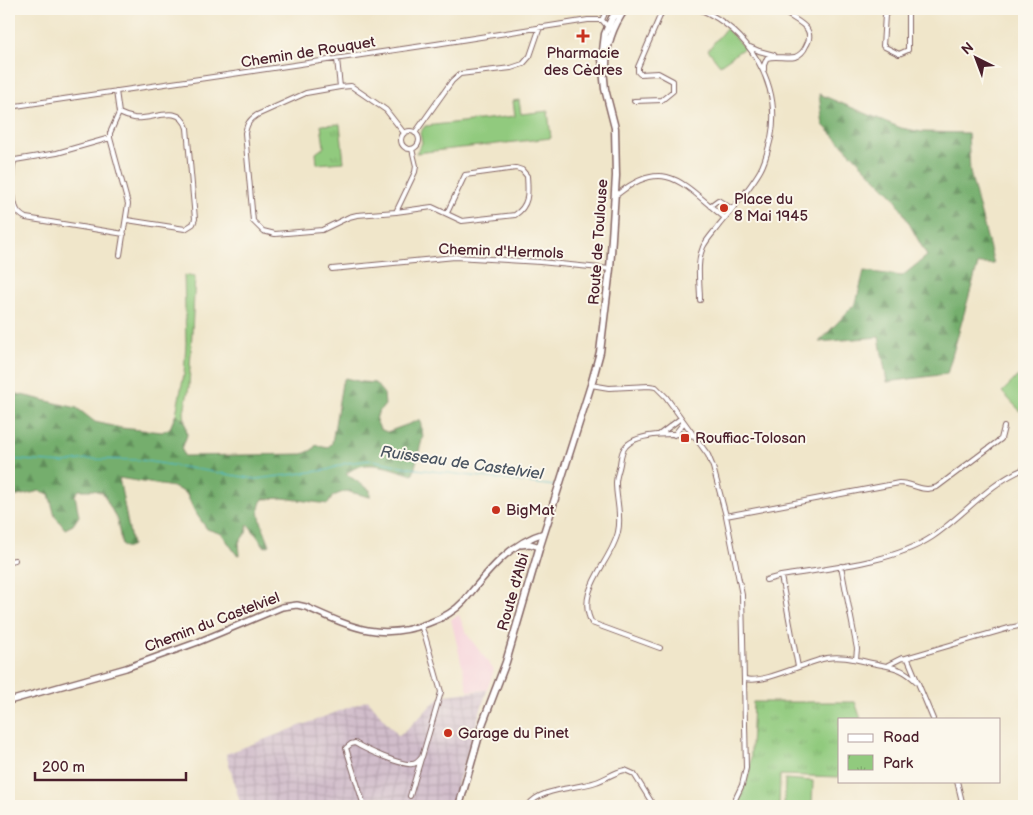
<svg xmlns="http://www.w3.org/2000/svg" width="1033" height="815" font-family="'Balsamiq Sans',sans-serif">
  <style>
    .built { fill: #f6cfd9 }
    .industrial { fill: url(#industrial-grid) }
    .green { fill: #91ca7e; stroke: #6e7454 }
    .forest { fill: url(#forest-firs); stroke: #5f664c }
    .park { fill: url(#park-tufts); stroke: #6e7454 }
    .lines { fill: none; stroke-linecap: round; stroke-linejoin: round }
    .stream { stroke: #4db9c8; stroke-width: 1 }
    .minor-casing { stroke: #846563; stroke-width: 6 }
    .tertiary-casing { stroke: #846563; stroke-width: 8 }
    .primary-casing { stroke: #846563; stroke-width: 9 }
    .minor { stroke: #fff; stroke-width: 4 }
    .tertiary { stroke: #fff; stroke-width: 5 }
    .primary { stroke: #fff; stroke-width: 6 }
    .poi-dot { fill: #c8321e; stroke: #fbf7ec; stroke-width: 2 }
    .labels { text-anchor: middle; stroke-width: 4; stroke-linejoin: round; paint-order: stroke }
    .street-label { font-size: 15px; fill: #4a1f2b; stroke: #fbf7ec }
    .poi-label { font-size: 15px; fill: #4a1f2b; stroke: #fbf7ec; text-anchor: start }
    .water-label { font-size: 16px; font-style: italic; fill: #4b5562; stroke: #fbf7ec }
  </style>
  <defs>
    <pattern id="industrial-grid" width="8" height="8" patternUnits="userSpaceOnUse" patternTransform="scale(1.25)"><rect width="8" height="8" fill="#d1bdcb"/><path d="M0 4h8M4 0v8" fill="none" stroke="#b5a2ae"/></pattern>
    <pattern id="forest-firs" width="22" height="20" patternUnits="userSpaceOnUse" patternTransform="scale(1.25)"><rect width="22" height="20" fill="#74ae6d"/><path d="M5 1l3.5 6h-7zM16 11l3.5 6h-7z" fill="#618d5a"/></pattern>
    <pattern id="park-tufts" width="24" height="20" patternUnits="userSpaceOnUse" patternTransform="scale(1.25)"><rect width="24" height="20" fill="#91ca7e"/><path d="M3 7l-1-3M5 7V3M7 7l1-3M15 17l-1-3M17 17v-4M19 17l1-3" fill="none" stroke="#7fad6d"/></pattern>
  </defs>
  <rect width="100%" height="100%" fill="#fbf7ec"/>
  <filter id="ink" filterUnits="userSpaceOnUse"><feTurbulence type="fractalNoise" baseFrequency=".02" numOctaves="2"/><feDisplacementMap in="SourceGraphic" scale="10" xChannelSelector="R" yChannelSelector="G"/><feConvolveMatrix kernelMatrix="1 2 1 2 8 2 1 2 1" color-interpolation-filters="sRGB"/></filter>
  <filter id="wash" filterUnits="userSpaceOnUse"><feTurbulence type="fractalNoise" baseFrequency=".0096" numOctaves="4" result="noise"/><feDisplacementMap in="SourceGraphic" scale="20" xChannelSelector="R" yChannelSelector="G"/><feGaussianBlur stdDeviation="1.12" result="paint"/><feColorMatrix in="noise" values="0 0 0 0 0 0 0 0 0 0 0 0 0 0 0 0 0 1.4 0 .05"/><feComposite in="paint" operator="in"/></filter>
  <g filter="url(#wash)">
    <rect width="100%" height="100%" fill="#f0e6ca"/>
    <path class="built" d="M459,615L466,633L494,670L487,690L468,691L451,619Z"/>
    <path class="industrial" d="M487,690L451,806H241L226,754L368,700L386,722L399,736L422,715L431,705L445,695Z"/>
    <path class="green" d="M726,28L744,48L720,65L708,50Z
      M519,100L521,114L548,111L551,138L416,153L422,143L420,133L425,126L515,116L513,101Z
      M184,275L195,277L189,387L184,412L185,421L176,414L184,374L186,343Z
      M1024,370V415L1002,392Z
      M785,779L813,781L812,806H784Z"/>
    <path class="forest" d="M819,94L901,128L922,132L968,133L970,172L994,264H978L947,374L887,382L879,337L819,342L856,303L864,271L902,276L927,256L895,198L823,125Z
      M345,378L362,382L375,383L384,394L385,405L378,413L376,420L380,429L387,432L420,420L423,436L413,475C391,469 366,456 346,474L370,490V497L346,491L333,496L328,504L283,498L263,499C253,510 266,533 270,545L265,547L248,524L246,533L239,542L240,555L236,554L222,534L207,529L195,512L186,493L173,487L119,478L132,545L127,548L122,546L117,520L103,493L94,490H79L75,495L79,516L73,525L65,529L55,516L49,494L40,491L9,498V392L77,408L95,422L121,428L162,432L170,428L176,414L185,421L187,435L182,449L184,456L303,454L312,450L316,445L327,448L332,443L342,383Z"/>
    <path class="park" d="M340,124L344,162L317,164L316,153L324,147L321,125Z
      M753,702H855L861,719H839V777L780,775L779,806H737L750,772Z"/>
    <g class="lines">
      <path class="stream" d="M9,459L64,463L86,459L140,460L256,479L327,470L346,463L372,460L416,469L555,486"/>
    </g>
  </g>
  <g filter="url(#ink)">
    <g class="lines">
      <g class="minor-casing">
        <path id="minor" d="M699,9C749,30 782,84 771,138C768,149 766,161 760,171C749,190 733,208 719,225C714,232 707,239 703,247C696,263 700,283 700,300
          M892,9L885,15L883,46L899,54L908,50V9
          M602,20L607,9
          M750,47L759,51L774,55
          M337,59L340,87L306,93L257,115C249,120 247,124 245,133L253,221L263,231L275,234L322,230L349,217L357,215L396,212L415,172L416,166L412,149
          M764,70V65L767,58C776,55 786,59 795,57C800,55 804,51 806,46C819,25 790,20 781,9
          M340,87L351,86L386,110L404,133
          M116,91L119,113L110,133V138L128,204L120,255
          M634,101L662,100L673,91V81L658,73L640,74L638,72V67L663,9
          M9,107L436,44L588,20H602L607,26L610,25
          M119,113C123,115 129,117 134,118C152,121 179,102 187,128L195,219L193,224L185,229L127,220
          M401 140a9 9 0 1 1 18 0a9 9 0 1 1-18 0Z
          M415,133L452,81L460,74L511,68L523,64L530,56L540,27
          M110,138L57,153L15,160C10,167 12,202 17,210C19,214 22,216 26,218L124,234
          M615,194H618C667,155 685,187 725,218
          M710,206L718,200L732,209
          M396,212L432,207L462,221L515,215C530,205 528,192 527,176L522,170L516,168L465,175L447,213
          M332,269L455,257L540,262L610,269
          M591,385L609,388L649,386L656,387L666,397L708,455L713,467L726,516L742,595L746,768L742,785L732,806
          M660,434L681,418
          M674,435L682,425L683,421
          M726,516L899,483C914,483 921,493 937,487L1001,439L1004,427
          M9,561L15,560
          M841,566L857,649L856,659
          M766,580L781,576
          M660,648L592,623C574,591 612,561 618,532C622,516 616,499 616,483C616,477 619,470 620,464C621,458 621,451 626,446C639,432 678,433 695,436
          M906,658L1009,628L1024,625
          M888,665L902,658L908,659L933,719
          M798,667L781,576C829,568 892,563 932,537C963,516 989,483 1024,469
          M745,679C765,684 805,662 827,658C844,655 860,661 877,664C896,668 903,668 918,683
          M957,781L963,806
          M410,796L421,759
          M364,806L346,748L351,744L355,743C364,749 402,766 412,764C417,764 419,760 422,757L441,692L425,636L421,626
          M528,806C539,788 576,789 596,782C606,779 614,772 625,770L634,774L654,806"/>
      </g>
      <g class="tertiary-casing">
        <path id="tertiary" d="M521,545L530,544L540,547
          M9,701L126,668L198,642L282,607L297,605L306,607C351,627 380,642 429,623C443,618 454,612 464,601C486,574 509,543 544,533"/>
      </g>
      <g class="primary-casing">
        <path id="primary" d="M606,66C606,45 613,26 625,9
          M459,806L482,725L506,662L539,549L591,385L600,352L610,269L616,176L615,128L605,89L602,59L605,34L612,18L619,9"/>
      </g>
      <use href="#minor" class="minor"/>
      <use href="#tertiary" class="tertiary"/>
      <use href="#primary" class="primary"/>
    </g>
  </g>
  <g class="poi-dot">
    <path d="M580.5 28.5h5v5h5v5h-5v5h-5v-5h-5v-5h5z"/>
    <circle cx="724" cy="208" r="5"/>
    <rect x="680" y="433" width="10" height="10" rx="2.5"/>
    <circle cx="496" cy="510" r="5"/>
    <circle cx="448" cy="733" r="5"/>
  </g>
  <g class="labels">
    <g class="street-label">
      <text transform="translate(308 52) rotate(-9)" y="5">Chemin de Rouquet</text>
      <text transform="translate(598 242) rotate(-86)" y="5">Route de Toulouse</text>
      <text transform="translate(501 251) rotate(2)" y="5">Chemin d'Hermols</text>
      <text transform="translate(513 592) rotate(-74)" y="5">Route d'Albi</text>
      <text transform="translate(212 622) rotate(-21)" y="5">Chemin du Castelviel</text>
    </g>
    <g class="poi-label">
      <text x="583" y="58" text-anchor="middle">Pharmacie<tspan x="583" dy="17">des Cèdres</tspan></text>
      <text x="734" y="204">Place du<tspan x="734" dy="17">8 Mai 1945</tspan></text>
      <text x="695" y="443">Rouffiac-Tolosan</text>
      <text x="506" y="515">BigMat</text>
      <text x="458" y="738">Garage du Pinet</text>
    </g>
    <g class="water-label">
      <text transform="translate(462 462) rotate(8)" y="6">Ruisseau de Castelviel</text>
    </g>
  </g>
  <rect width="1033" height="815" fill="none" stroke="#fbf7ec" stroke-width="30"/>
  <rect x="838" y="718" width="162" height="65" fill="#fbf7ec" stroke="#b4a19f"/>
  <rect x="848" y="734" width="25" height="8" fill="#ffffff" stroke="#b4a19f"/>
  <text x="883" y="742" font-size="15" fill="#4a1f2b">Road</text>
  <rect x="848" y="755" width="25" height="15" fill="url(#park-tufts)" stroke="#b4a19f"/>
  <text x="883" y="768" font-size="15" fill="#4a1f2b">Park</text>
  <g transform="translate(976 58) rotate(318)" stroke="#fbf7ec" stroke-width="4" paint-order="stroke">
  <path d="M0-4L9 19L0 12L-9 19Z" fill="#4a1f2b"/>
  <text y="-8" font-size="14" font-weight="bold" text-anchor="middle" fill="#4a1f2b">N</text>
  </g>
  <path d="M35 772v8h151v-8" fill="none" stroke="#4a1f2b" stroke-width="2.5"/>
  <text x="42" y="772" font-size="15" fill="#4a1f2b" stroke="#fbf7ec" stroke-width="4" paint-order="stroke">200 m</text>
</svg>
